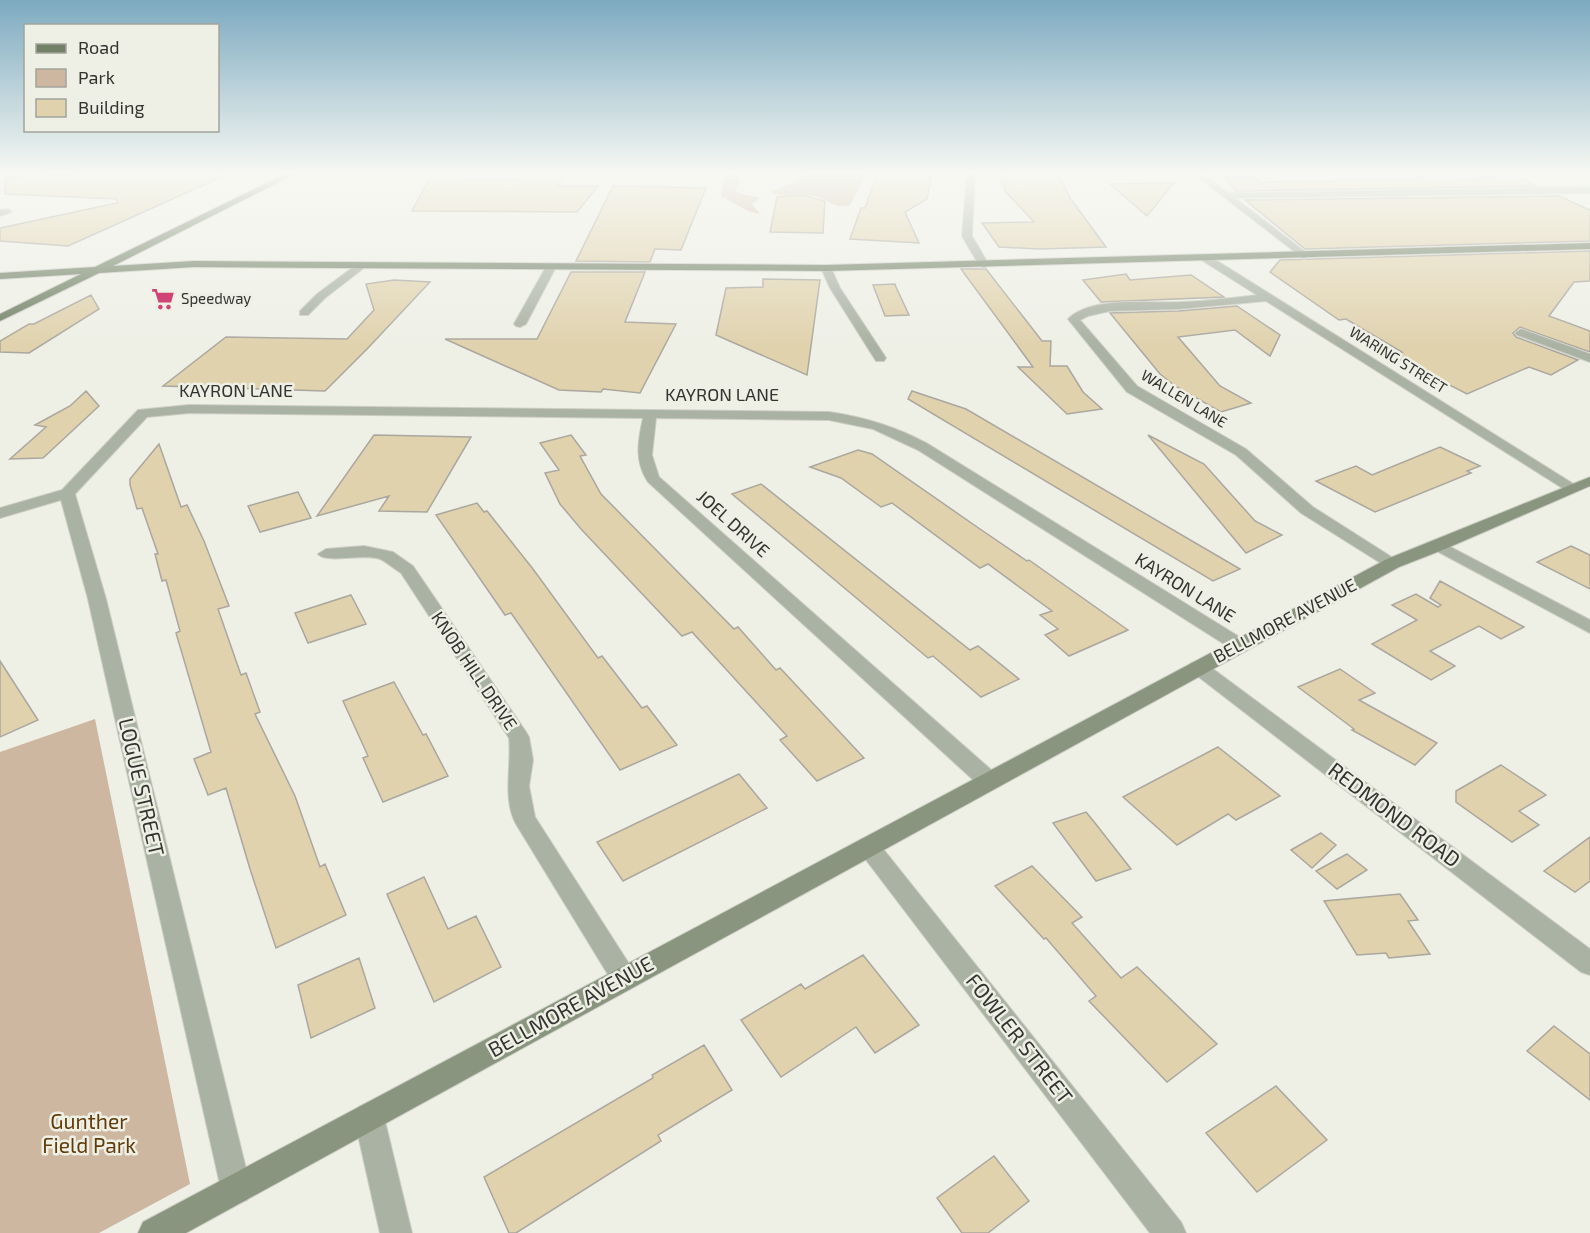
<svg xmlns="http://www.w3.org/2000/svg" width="1590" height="1233" font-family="'Exo 2',sans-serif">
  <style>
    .green { fill: #cdb7a0 }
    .building { fill: #e0d2ad; stroke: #aaa79f; stroke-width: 1.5 }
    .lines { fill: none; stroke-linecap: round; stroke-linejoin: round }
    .minor-casing { stroke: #cccdc4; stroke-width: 2 }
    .secondary-casing { stroke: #cccdc4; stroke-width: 2 }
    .primary-casing { stroke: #cccdc4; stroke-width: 2 }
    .minor { fill: #aab2a3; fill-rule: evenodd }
    .secondary { fill: #89957f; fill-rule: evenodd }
    .primary { fill: #718066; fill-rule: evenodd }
    .labels { text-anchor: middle; stroke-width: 5; stroke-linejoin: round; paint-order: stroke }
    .far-poi-label { font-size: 15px; fill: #33332f; stroke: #eeefe5; text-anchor: start }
    .far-street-label { font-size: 15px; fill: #33332f; stroke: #eeefe5 }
    .street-label { font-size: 18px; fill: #33332f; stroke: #eeefe5 }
    .near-street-label { font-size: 21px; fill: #33332f; stroke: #eeefe5 }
    .near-park-label { font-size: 21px; fill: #613b08; stroke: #eeefe5 }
  </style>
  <rect width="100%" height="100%" fill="#eeefe5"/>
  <path class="green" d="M725,174H739V183L735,191C741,196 752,195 760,198L752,204L760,214L748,211L721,196Z
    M801,174H867L850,205C834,210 829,199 814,196C801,193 783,198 771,192L800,179Z
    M95,719L190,1184L99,1233H0V752Z"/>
  <path class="building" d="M85,174H228L68,246L0,241V228L117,203V199L5,194V177Z
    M432,174H465L463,179L518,180L523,174H566L557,186H598L577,212L412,211Z
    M877,174H932L927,199L905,212L919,243L850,239L861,208H865Z
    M1000,174H1058L1070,198L1106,247L1039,249L999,247L982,223L1034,222L1005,191Z
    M1476,176L1522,179L1537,186L1236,191L1224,177H1255L1259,182L1419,179L1416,177L1481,180Z
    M1174,183L1147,216L1110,184Z
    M613,186L706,188L681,250L655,249L650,262L576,261Z
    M789,196H806L825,201L823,233L770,232L777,197Z
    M1559,196L1590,210V241L1305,249L1245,200Z
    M1590,251V281L1574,282L1549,316L1590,331V352L1520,327L1513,333L1516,337L1578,360L1551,375L1529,367L1467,394L1389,354L1402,352L1346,319L1339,320L1270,272L1280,260Z
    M961,269H986L1042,341H1051L1050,366H1067L1083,392L1102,409L1067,414L1018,367H1033Z
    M571,272H645L625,322L676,324L640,393L603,389L601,392L559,390L445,339H537Z
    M1126,274L1130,280L1191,275L1224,297L1101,302L1083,280Z
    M763,279L820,280L807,375L716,335L726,288L763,287Z
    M394,280L430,282L368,348L325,391L163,386L226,337L347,339L374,310L366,284Z
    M895,284L896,287L909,315L885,316L873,285Z
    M91,295L99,309L29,353L0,352V341L29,324H34Z
    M1237,306L1280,335L1270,356L1235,330L1178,337L1220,386L1251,403L1221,412L1175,386L1160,374L1110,313L1179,311Z
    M86,391L99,406L43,458L10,459L46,427L35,425L70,406Z
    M912,391L966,409L1240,569L1213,581L908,399Z
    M374,435L471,437L427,512L379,511L389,496L317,516Z
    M571,435L586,455L580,456L601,494L734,629L738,627L776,670L780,668L864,758L817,781L780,740L787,736L692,632L682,636L581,529L560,504L545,473L559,470L540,443Z
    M1148,435L1204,464L1255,521L1282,535L1246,553Z
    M159,444L181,507L187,505L204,541L229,606L218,609L241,675L246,673L260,712L255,714L295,796L320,867L325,864L346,915L276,948L250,869L226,788L208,795L194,759L211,752L176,633L180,631L166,580L162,581L155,554H158L142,508L137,509L130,485V479Z
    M1440,447L1480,466L1467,471L1471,473L1375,512L1316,481L1356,466L1372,475Z
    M858,450L872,454L980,529L1027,561L1029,560L1128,630L1069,656L1045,635L1058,629L1040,615L1052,611L988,564L980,568L892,503L881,507L841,478L810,467Z
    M761,484L970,650L978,646L1019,679L981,697L933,656L928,658L732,494Z
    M298,492L311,518L260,532L248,506Z
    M477,503L484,512L487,511L533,569L598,658L602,656L642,708L647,706L677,745L620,770L511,613L505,615L436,515Z
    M1571,546L1590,555V589L1537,562Z
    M1440,581L1524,627L1501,639L1479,626L1430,651L1455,666L1431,680L1372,644L1417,620L1392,605L1416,594L1438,607L1441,605L1430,598Z
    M351,595L366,624L308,643L295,613Z
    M0,661L38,720L0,737Z
    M1340,669L1375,693L1359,700L1437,743L1415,765L1352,730L1354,729L1298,687Z
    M394,682L423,735L426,734L448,776L383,802L363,758L368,756L343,701Z
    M1218,747L1280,796L1236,820L1228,814L1177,845L1123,797Z
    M1501,765L1546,795L1519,811L1539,825L1512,842L1456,802V791Z
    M739,774L767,808L623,881L597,842Z
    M1086,812L1095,823L1131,869L1096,881L1053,823Z
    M1321,833L1336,845L1312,868L1291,850Z
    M1590,837V881L1575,892L1544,871Z
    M1347,854L1367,870L1337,889L1316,871Z
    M1032,866L1082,917L1072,923L1121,978L1137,967L1217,1044L1167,1082L1089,1001L1096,996L1046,938L1044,939L995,886Z
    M424,877L448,929L476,916L501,967L434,1002L387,894Z
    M1400,894L1418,920L1408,921L1430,954L1389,958L1386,953L1357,955L1324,901Z
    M863,955L919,1025L875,1053L856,1027L781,1077L741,1020L801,984L805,989Z
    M359,958L375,1008L311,1038L298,985Z
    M1554,1026L1590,1054V1100L1527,1051Z
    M704,1045L732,1090L658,1135L661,1141L516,1233H509L484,1177L653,1078L652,1075Z
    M1276,1086L1327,1140L1257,1192L1206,1133Z
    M994,1156L1029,1201L988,1233H962L937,1198Z"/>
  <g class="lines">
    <g class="minor-casing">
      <path id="minor" d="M967,174H975L972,236L989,265L984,268L979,265L962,236Z
        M1194,174H1203L1228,193L1590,187V193L1235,198L1308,254L1309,256L1304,259Z
        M0,210L8,209L12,212L0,216Z
        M1203,257H1211L1580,488L1572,493L1567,491L1266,301L1179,309L1110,311L1088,316L1080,320L1137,386L1246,449L1313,507L1401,563L1399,567H1387L1301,513L1236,455L1127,392L1068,319C1092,295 1151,304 1182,302C1207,301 1232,298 1257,295L1203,261Z
        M360,262L369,264L325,298L308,315H300V311L317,294Z
        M547,265L556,267L526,324L520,327L516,326L514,324Z
        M826,265L831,268L840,288L886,358L884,361H876L830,288L821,268Z
        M1521,329L1590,354V362L1517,335L1515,333Z
        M189,405L829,412C864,417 897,427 928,444L1246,641L1248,645L1246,649H1232L918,450L873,429L829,420L656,418L652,455L659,477L997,775L1000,781L997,787L989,789L981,787L648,482C634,461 638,441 643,418L189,413L147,417L75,494L106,599L251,1189L247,1200L236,1204L225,1200L221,1189L88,599L61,500L0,518V508L62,490L138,410Z
        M1439,541L1590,620V633L1433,549L1431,546L1433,543Z
        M364,546L393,552L413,566L526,732L529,737L533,760L529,786L535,817L633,970L637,978L633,986L624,990L615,986L516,824C502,798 512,766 509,738L401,573C394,569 387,562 380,559C364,553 327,564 318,554L326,549Z
        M1198,661L1205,663L1590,949V975L1581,972L1191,671L1188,667L1191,663Z
        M868,837L876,840L1181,1222L1186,1233H1150L860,852L856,846L860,840Z
        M369,1102L379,1107L384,1117L412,1233H380L354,1117L359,1107Z"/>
    </g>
    <g class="secondary-casing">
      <path id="secondary" d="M1590,477V486L1445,549L1399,567L186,1233H138L143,1222L1387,559Z"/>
    </g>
    <g class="primary-casing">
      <path id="primary" d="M285,174H295L113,266L194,261L826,265L1590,243V249L826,271L194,267L99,273L0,321V314L81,274L0,279V273L95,267Z"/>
    </g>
    <use href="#minor" class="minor"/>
    <use href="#secondary" class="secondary"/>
    <use href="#primary" class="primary"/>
  </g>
  <linearGradient id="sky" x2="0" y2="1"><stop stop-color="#7caac0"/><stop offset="0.5" stop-color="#f7f8f3"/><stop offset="1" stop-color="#f7f8f3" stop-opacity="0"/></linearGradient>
  <rect width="1590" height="346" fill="url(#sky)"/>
  <defs>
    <g id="supermarket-bare" transform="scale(1.8)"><path d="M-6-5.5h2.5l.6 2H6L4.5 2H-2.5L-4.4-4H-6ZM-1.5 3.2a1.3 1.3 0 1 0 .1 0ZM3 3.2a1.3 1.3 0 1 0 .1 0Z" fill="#cf4376" stroke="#eeefe5" stroke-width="2.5" paint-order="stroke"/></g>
  </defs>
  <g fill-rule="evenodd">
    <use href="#supermarket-bare" x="163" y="299"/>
  </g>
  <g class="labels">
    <g class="far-poi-label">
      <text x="181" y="304">Speedway</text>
    </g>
    <g class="far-street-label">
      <text transform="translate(1398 360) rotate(32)" y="5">WARING STREET</text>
      <text transform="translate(1184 399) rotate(31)" y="5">WALLEN LANE</text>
    </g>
    <g class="street-label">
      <text x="236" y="397">KAYRON LANE</text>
      <text x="722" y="401">KAYRON LANE</text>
      <text transform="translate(733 524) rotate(42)" y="6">JOEL DRIVE</text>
      <text transform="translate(1185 588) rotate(32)" y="6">KAYRON LANE</text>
      <text transform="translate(1285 621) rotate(-28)" y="6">BELLMORE AVENUE</text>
      <text transform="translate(474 671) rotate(56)" y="6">KNOB HILL DRIVE</text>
    </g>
    <g class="near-street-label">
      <text transform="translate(141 787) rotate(77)" y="7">LOGUE STREET</text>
      <text transform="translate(1394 815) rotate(37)" y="7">REDMOND ROAD</text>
      <text transform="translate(571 1007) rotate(-29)" y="7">BELLMORE AVENUE</text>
      <text transform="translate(1019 1039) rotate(52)" y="7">FOWLER STREET</text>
    </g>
    <g class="near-park-label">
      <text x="89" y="1129">Gunther<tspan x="89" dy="24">Field Park</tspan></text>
    </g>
  </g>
  <rect x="24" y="24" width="195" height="108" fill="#eeefe5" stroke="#a3a49c" stroke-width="1.5"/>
  <rect x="36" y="44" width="30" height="9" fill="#718066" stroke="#a3a49c" stroke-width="1.5"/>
  <text x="78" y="54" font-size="18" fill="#33332f">Road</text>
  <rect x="36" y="69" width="30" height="18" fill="#cdb7a0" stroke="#a3a49c" stroke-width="1.5"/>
  <text x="78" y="84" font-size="18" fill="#33332f">Park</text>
  <rect x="36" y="99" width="30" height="18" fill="#e0d2ad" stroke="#a3a49c" stroke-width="1.5"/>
  <text x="78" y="114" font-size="18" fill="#33332f">Building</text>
</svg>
